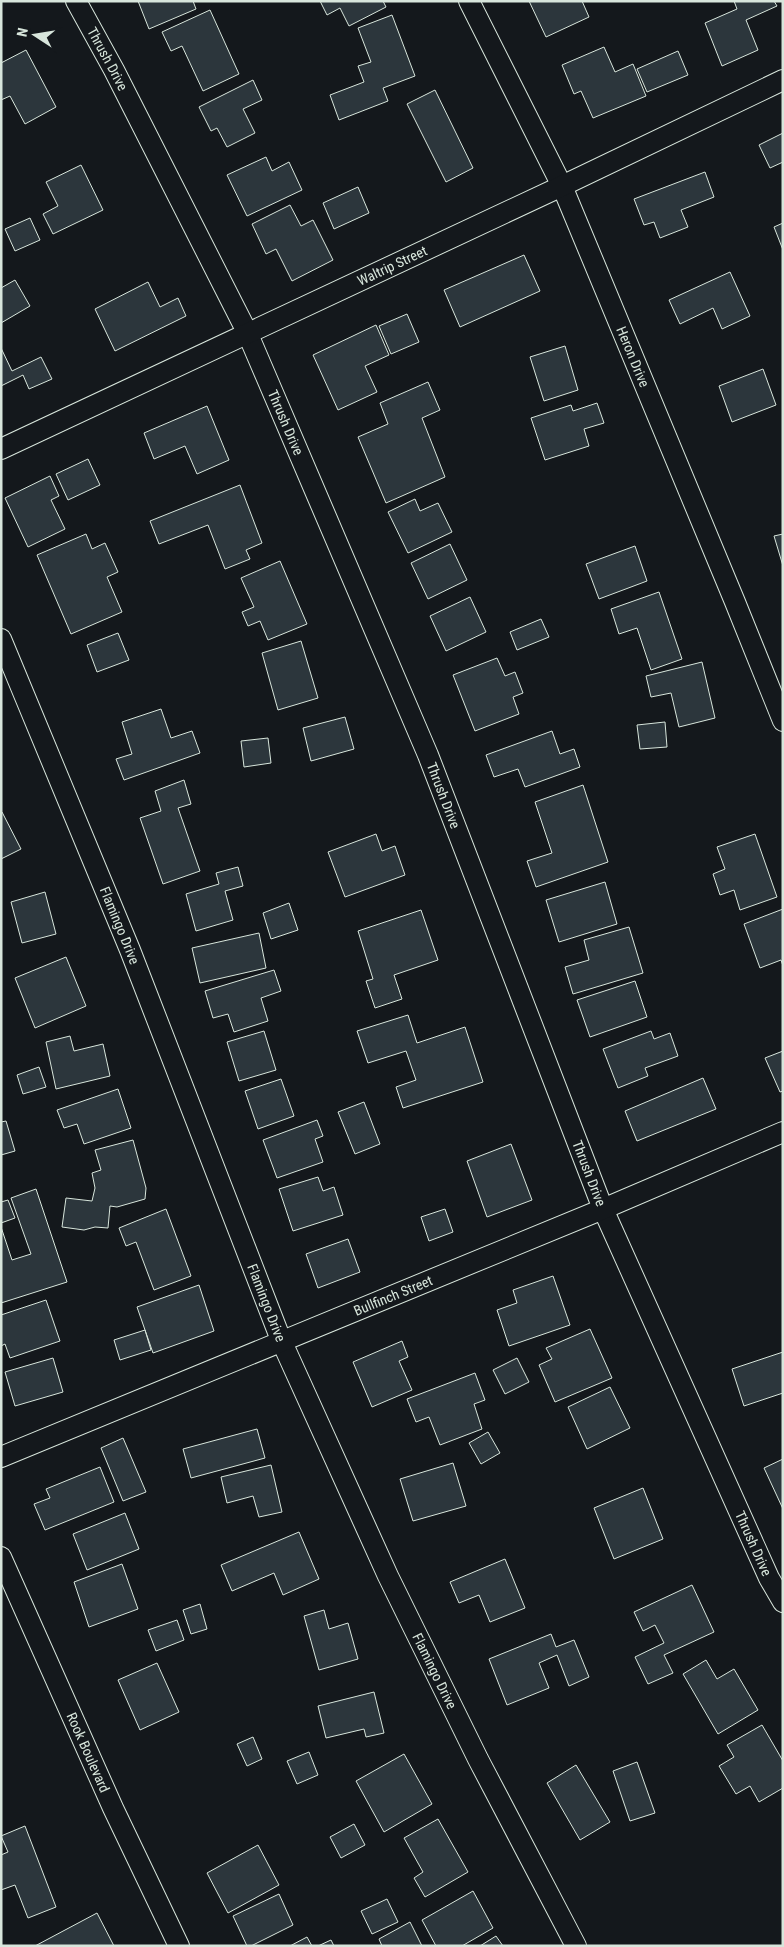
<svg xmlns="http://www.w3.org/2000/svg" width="784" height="1947" font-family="'Roboto Condensed',sans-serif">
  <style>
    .building { fill: #2c363c; stroke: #d8e6dc }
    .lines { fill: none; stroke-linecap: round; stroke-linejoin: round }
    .street-casing { stroke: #d8e6dc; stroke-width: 22 }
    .street { stroke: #14181c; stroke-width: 20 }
    .labels { text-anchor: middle; stroke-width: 4; stroke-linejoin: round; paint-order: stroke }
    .street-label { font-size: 14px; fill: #d8e6dc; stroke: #14181c }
  </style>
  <rect width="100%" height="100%" fill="#14181c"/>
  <path class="building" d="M138,1H193L196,9L149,29Z
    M320,1H383L386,7L349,26L340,8L327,15Z
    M529,1H582L589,17L546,37Z
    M734,1H774L777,6L746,20L758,50L722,66L705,23L737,9Z
    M210,10L239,74L203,91L182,46L171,51L162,32Z
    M392,15L415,76L383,88L388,101L339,120L330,95L364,82L358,66L371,62L358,28Z
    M604,47L615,72L633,64L646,96L593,118L581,91L574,94L562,65Z
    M26,50L56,107L25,124L10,96L1,100V63Z
    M678,51L688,75L647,92L637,69Z
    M253,80L262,100L243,109L255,133L227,147L217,128L211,131L199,107Z
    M435,90L473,168L446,182L407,104Z
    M783,133V162L770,168L759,145Z
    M266,157L272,171L289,162L302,190L247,216L227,175Z
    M81,165L103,210L53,234L43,214L58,206L46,182Z
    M705,172L714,197L681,210L688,227L660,238L654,222L644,225L634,199Z
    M358,187L369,213L334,229L323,203Z
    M290,205L301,226L313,220L333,260L292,281L276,249L266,254L252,224Z
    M30,218L40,240L15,251L5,229Z
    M783,223V250L774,227Z
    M524,255L540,291L460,327L444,290Z
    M730,272L750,316L722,329L713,308L680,324L669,300Z
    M15,280L30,306L1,323V288Z
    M148,282L160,307L178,298L186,316L115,351L95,309Z
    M407,314L419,342L391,354L379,326Z
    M376,325L389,355L365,366L377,392L338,410L313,355Z
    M565,346L578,390L544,401L530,357Z
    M1,348L12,371L41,357L52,379L29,389L23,375L1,386Z
    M763,369L776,405L732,422L719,386Z
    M428,382L440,410L422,418L445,477L386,503L358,437L388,424L380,403Z
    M597,403L604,423L584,429L589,446L545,460L531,418L571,405L573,411Z
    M207,406L229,460L197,474L185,446L154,459L144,433Z
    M88,459L100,485L68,500L56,474Z
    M50,476L59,496L51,500L65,529L28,547L5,498Z
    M240,485L262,543L246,550L250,559L225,569L208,525L159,544L150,521Z
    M415,499L420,511L438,503L452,532L408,553L388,512Z
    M86,534L92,549L105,543L118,572L107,577L122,612L71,634L37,555Z
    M783,534V566L774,536Z
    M450,544L467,580L428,599L411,563Z
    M635,546L647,581L599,599L586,564Z
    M280,561L307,624L268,640L260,621L248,626L242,612L254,607L241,578Z
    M659,592L682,659L651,670L637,628L619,634L611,609Z
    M470,597L486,632L446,651L430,616Z
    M541,619L549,637L517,650L510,632Z
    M118,633L129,660L97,672L87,645Z
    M301,641L318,698L278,710L262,653Z
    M497,658L505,676L515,672L523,693L513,697L519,714L475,731L453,675Z
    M702,662L715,718L679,727L671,693L651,697L646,676Z
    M161,709L171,738L192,731L200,753L124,780L116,759L132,754L122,722Z
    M345,717L354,749L311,761L303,728Z
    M665,722L667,747L640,749L637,725Z
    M552,731L560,754L574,749L580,767L525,787L518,769L494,777L486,755Z
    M268,738L271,763L244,767L241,741Z
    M184,780L191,804L178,808L200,871L163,884L140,818L161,811L155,791Z
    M583,785L608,862L536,887L527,861L552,853L535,802Z
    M2,812L21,849L1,859V813Z
    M376,834L382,851L395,846L405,875L345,897L328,852Z
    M755,834L777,897L740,910L734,890L720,895L713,874L725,869L717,847Z
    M238,867L243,886L225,891L233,920L196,931L186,894L219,884L216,873Z
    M605,882L617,924L559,942L546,900Z
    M45,892L56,934L22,943L11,902Z
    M289,903L298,930L271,939L263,913Z
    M783,909V966L781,960L760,968L744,924Z
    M421,910L438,960L394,975L402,999L375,1008L366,981L373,979L358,931Z
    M629,927L643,973L573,994L565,967L589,960L584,940Z
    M259,933L266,968L200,983L192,948Z
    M66,957L86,1006L35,1028L15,978Z
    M274,970L281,991L261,998L268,1021L234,1032L228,1014L213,1018L205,991Z
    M635,981L647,1017L590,1037L577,1000Z
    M408,1015L417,1043L465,1027L483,1082L403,1108L396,1087L416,1080L406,1051L368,1063L357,1031Z
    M264,1031L276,1070L239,1081L227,1042Z
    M651,1031L654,1039L670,1033L678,1056L645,1068L648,1076L618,1088L603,1049Z
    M70,1036L74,1051L103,1044L110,1076L56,1089L46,1042Z
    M783,1051V1091L780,1092L765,1058Z
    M39,1067L46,1087L23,1094L17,1075Z
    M703,1078L716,1109L637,1141L625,1111Z
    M281,1079L294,1116L258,1129L245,1091Z
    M118,1089L131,1128L84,1144L77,1124L64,1128L57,1110Z
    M364,1102L380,1144L355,1154L338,1112Z
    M317,1120L323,1136L315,1139L323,1162L277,1178L263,1140Z
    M6,1121L15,1151L1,1155V1122Z
    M133,1140L146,1188L145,1199L117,1207L110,1206L108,1228L95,1227L84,1230L62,1227L66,1198L92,1201L95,1188L92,1173L101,1170L95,1150Z
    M511,1144L532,1200L487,1217L467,1161Z
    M318,1177L323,1191L334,1187L343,1215L293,1231L279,1189Z
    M36,1189L67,1282L1,1303V1227L12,1260L31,1254L11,1198Z
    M8,1200L15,1218L1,1223V1202Z
    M166,1209L191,1276L154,1290L136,1242L126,1246L119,1228Z
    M445,1209L453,1232L429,1241L421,1217Z
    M348,1239L360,1272L318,1288L306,1254Z
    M553,1276L570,1325L509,1346L497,1310L517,1303L513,1290Z
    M199,1285L214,1331L153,1353L137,1307Z
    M46,1300L60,1341L10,1358L5,1344L1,1346V1315Z
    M590,1329L612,1378L555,1402L539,1365L552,1359L546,1348Z
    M145,1330L151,1350L120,1360L114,1340Z
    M402,1341L408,1357L399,1361L412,1390L372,1407L353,1362Z
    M783,1352V1393L744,1406L732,1369Z
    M53,1358L63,1392L15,1406L5,1372Z
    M517,1358L529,1382L505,1394L493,1370Z
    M475,1373L485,1400L474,1404L482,1429L440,1445L429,1417L416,1422L407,1399Z
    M610,1387L630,1428L587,1449L568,1407Z
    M257,1429L265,1458L191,1478L183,1449Z
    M488,1432L500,1453L481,1464L469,1443Z
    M123,1438L146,1492L123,1501L101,1448Z
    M783,1459V1509L764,1468Z
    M453,1463L466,1506L413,1521L400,1479Z
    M271,1465L282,1512L259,1517L253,1496L227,1503L221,1477Z
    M100,1467L114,1502L45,1530L34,1504L50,1498L46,1489Z
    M643,1488L663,1539L614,1559L594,1508Z
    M125,1513L139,1549L87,1570L73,1534Z
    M299,1532L319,1579L283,1595L274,1573L232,1591L221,1565Z
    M505,1559L525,1608L490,1622L479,1595L459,1603L450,1582Z
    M122,1564L138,1609L89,1627L74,1582Z
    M692,1585L714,1632L664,1655L673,1673L648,1684L635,1657L664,1643L655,1625L643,1631L634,1612Z
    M200,1604L207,1629L191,1634L183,1610Z
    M324,1610L329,1629L348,1623L358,1659L319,1670L304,1616Z
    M177,1620L184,1640L156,1651L148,1630Z
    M551,1634L556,1647L574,1640L589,1677L569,1686L557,1655L539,1663L549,1688L507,1705L489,1659Z
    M706,1660L717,1679L734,1669L758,1710L718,1734L683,1674Z
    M157,1663L179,1712L140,1730L118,1680Z
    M374,1692L384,1733L366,1737L364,1729L326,1738L318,1706Z
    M762,1725L783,1761V1788L759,1802L750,1786L736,1794L719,1766L734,1757L727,1745Z
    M253,1737L262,1759L247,1766L237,1744Z
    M309,1752L318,1775L297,1784L287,1761Z
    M404,1754L432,1804L384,1832L356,1781Z
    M637,1762L655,1813L630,1821L613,1771Z
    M576,1765L610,1822L580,1840L547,1783Z
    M438,1819L468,1872L425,1897L414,1878L423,1872L404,1838Z
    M354,1824L365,1845L341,1858L330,1837Z
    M25,1826L56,1907L28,1918L15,1885L1,1890V1855L8,1852L1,1836Z
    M258,1845L279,1885L228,1913L207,1873Z
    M473,1891L493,1928L462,1946H436L422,1920Z
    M279,1894L293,1925L251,1946H247L233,1916Z
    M387,1899L398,1922L372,1934L361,1911Z
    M97,1913L114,1946H35Z
    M410,1922L422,1946H382L379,1939Z
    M496,1936L503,1946H480Z
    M307,1937L312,1946H290Z
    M331,1940L334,1946H318Z"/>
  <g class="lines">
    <g class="street-casing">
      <g id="street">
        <path id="s1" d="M76,1L114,70L247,332L428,755L603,1209L769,1578L783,1602"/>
        <path id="s2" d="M469,1L562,186L735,602L783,721"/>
        <path id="s3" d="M1,449L562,186L783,80"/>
        <path id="s4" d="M1,639L130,950L281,1340L388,1576L478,1759L576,1946"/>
        <path id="s5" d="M1,1457L603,1209L783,1132"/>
        <path id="s6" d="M1,1557L113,1808L179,1946"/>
      </g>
    </g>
    <use href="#street" class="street"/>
  </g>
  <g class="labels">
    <g class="street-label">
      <text dy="5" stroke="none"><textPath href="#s1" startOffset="66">Thrush Drive</textPath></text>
      <text dy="5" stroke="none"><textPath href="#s3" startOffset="432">Waltrip Street</textPath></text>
      <text dy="5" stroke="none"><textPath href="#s2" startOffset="392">Heron Drive</textPath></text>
      <text dy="5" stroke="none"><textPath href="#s1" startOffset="471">Thrush Drive</textPath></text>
      <text dy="5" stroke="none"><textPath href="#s1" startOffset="876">Thrush Drive</textPath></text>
      <text dy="5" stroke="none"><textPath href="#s4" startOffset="310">Flamingo Drive</textPath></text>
      <text dy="5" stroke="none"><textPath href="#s1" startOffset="1281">Thrush Drive</textPath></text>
      <text dy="5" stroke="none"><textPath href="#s5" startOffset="424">Bullfinch Street</textPath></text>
      <text dy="5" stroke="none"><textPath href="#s4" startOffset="715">Flamingo Drive</textPath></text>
      <text dy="5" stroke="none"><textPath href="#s1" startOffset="1686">Thrush Drive</textPath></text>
      <text dy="5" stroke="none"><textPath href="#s4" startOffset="1120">Flamingo Drive</textPath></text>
      <text dy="5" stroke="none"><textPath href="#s6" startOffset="214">Rook Boulevard</textPath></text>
    </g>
  </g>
  <rect width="784" height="1947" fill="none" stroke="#d8e6dc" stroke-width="5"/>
  <g transform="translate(35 35) rotate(282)" stroke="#14181c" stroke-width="4" paint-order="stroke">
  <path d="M0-4L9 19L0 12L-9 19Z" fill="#d8e6dc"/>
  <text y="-8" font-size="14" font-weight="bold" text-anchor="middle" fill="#d8e6dc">N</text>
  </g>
</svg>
